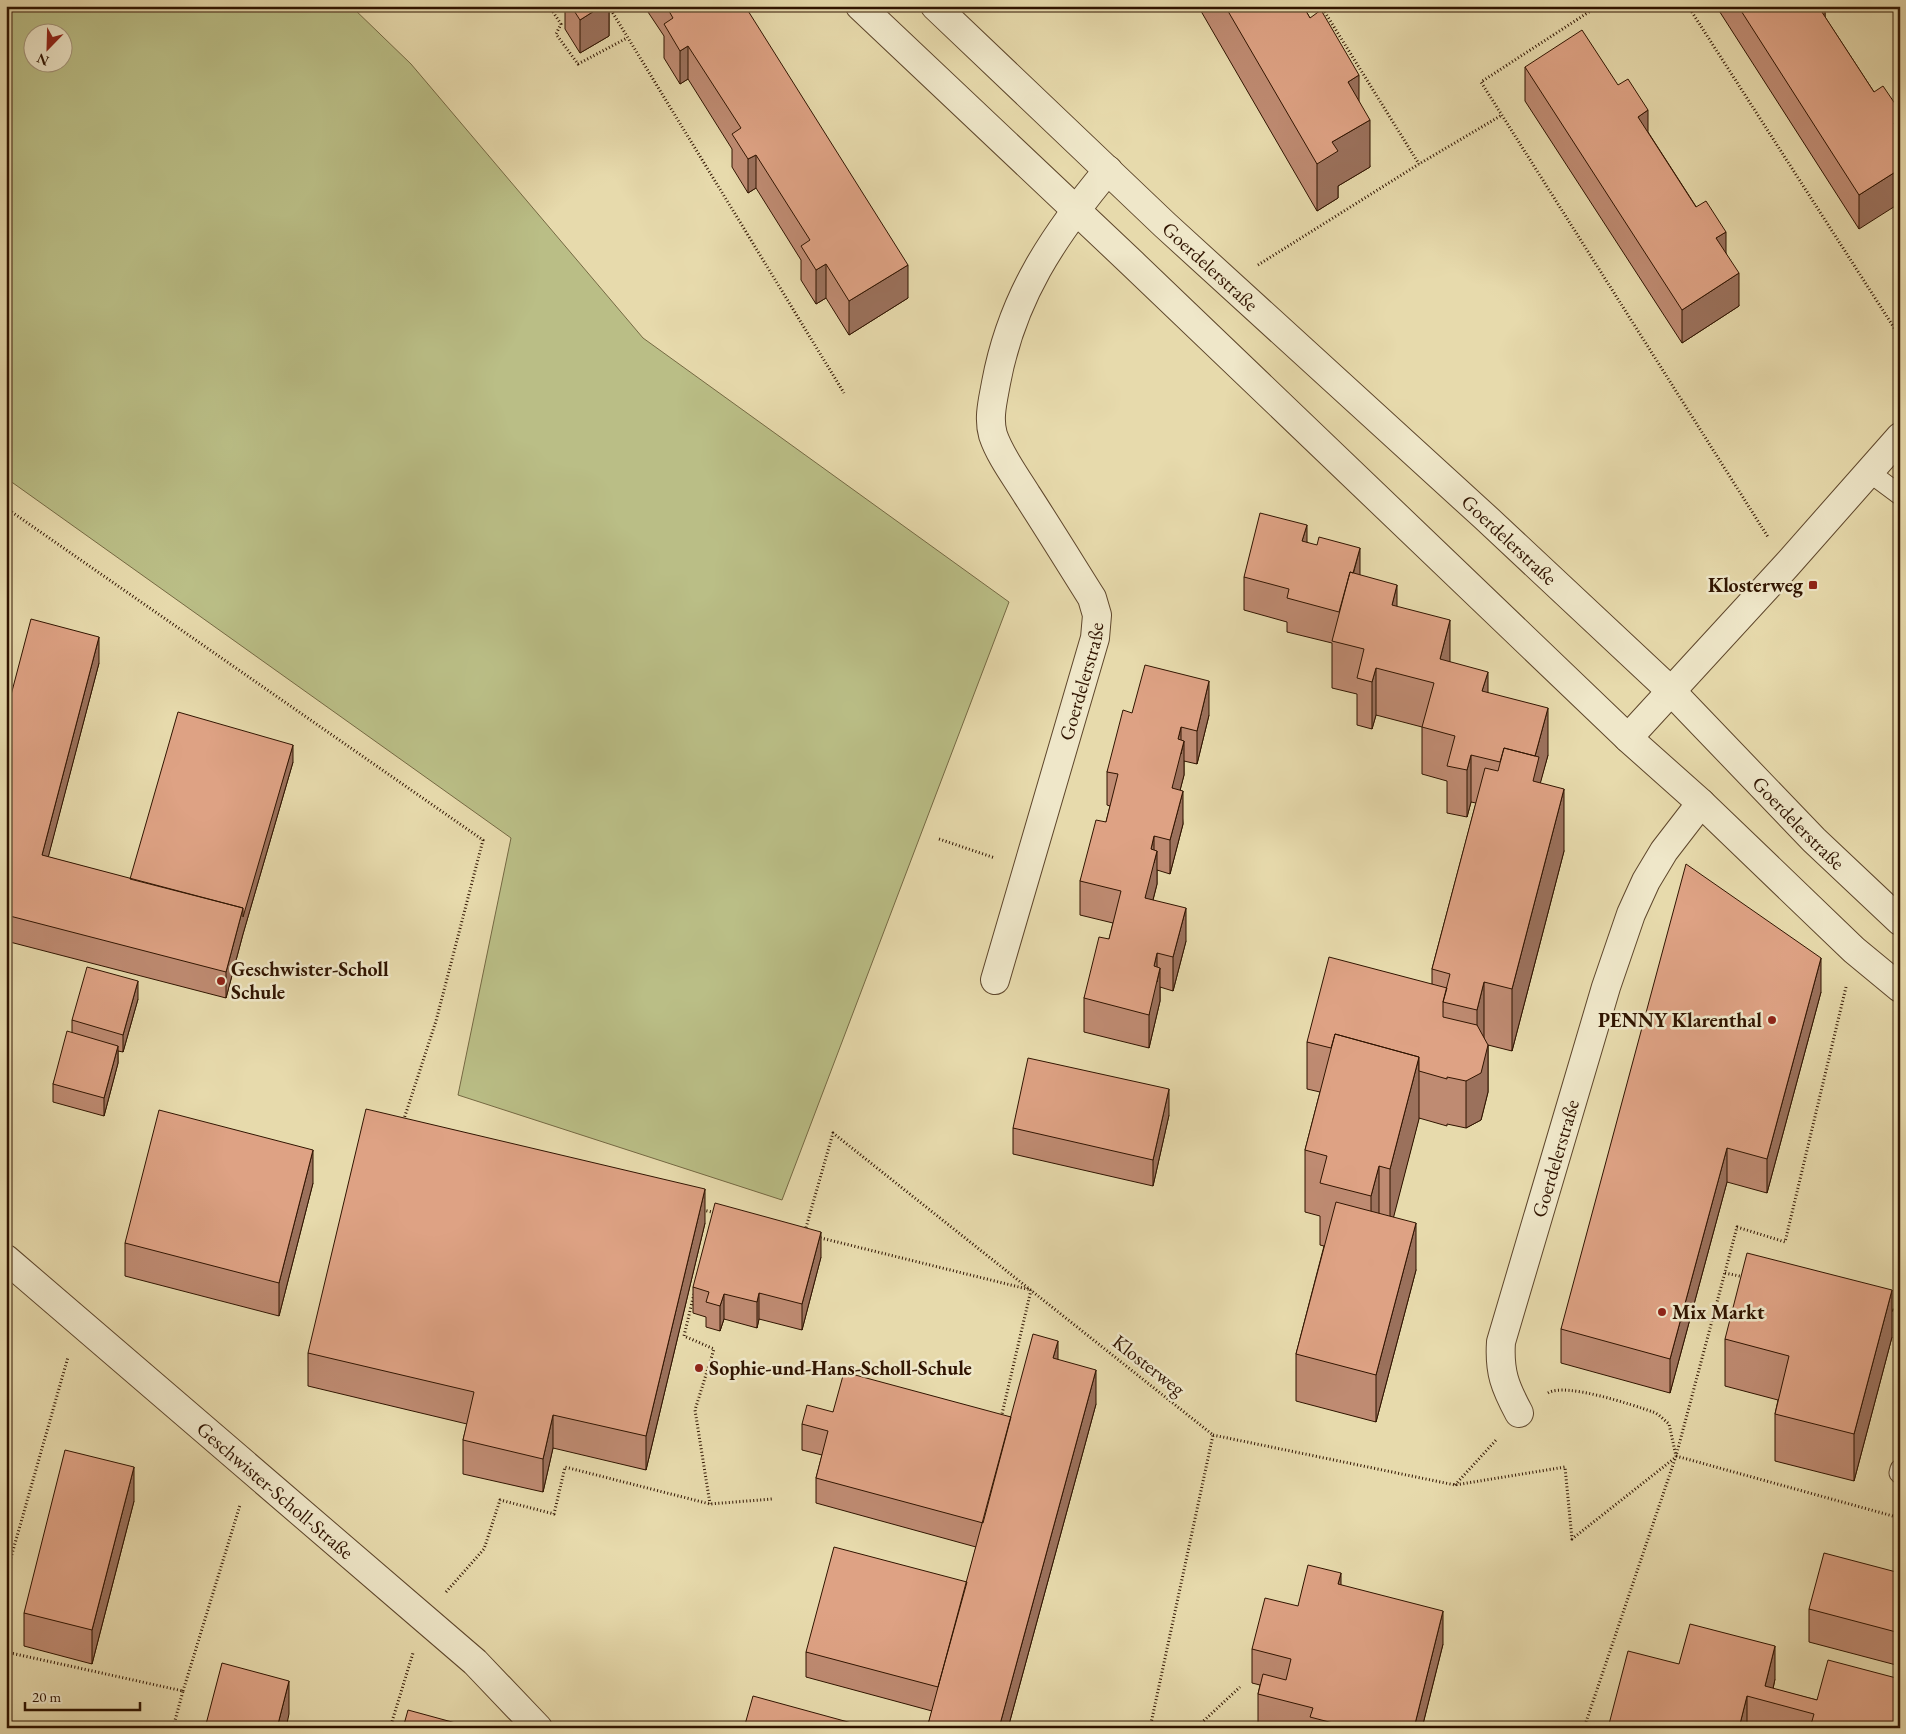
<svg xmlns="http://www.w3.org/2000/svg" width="1906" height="1734" font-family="'EB Garamond',serif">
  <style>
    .green { fill: #babe86; stroke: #756943; fill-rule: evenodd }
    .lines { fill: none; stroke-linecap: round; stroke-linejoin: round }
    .service-casing { stroke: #5e462b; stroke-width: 21 }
    .minor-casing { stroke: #5e462b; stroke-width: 30 }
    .path { stroke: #301400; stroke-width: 3; stroke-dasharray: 1 2.5; stroke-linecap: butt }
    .service { stroke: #efe7c9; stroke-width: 19 }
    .minor { stroke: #efe7c9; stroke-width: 28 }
    .wall { fill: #bf8b72; stroke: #301400 }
    .shaded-wall { fill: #9b715c; stroke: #301400 }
    .building { fill: #dea284; stroke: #301400 }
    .poi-dot { fill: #8f2418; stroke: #efe7c9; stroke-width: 2 }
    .labels { text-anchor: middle; stroke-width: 5; stroke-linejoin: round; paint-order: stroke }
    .street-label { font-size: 20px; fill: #301400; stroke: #efe7c9 }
    .poi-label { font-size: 20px; font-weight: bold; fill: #301400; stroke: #efe7c9; text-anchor: start }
  </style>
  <rect width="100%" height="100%" fill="#e7daac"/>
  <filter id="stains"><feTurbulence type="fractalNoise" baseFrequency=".004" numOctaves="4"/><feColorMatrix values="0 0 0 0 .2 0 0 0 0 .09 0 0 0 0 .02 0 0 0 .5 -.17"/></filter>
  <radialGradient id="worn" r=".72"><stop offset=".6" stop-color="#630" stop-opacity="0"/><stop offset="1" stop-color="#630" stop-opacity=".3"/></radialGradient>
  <path class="green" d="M6,6H351L411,64L643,338L1009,602L782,1200L458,1095L511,838L6,478ZM32,32H62V62H32Z"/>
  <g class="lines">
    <g class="service-casing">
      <path id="service" d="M1869,472L1900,495
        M1899,1473L1900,1469"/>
    </g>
    <g class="minor-casing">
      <g id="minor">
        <path d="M860,6L1133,264L1628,738L1701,803L1854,950L1900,988"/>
        <path id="s1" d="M935,6L1165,225L1485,517L1672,692L1814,840L1900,921"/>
        <path d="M1628,738L1786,566L1900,437"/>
        <path id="s2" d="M995,980L1095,638L1097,615L1092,598C1070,563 1049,529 1027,495C1016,477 1000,456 993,435C988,418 993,400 996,383C1012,297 1053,236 1108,170"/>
        <path id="s3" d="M6,1259L475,1662L538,1728"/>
        <path id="s4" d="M1519,1413C1505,1387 1499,1372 1501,1342L1606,987L1631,914L1646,881L1664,851L1701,803"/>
      </g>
    </g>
    <path class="path" d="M549,6L561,24L556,34L578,64L627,38
      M617,6L611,10L844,393
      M1321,6L1419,164
      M1598,6L1481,82L1768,537
      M1688,6L1900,337
      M1258,265L1419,164L1502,115
      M6,508L483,840L436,1021L403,1122
      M939,839L995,858
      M1846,987L1785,1242L1737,1227L1676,1456L1900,1518
      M703,1210L716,1213
      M805,1231L833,1133L1213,1435L1150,1728
      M817,1237L1031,1290L1002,1414
      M1725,1273L1744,1277
      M694,1294L684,1336L714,1349L695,1410L710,1504
      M1889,1309L1900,1312
      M1548,1393C1565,1382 1633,1405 1653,1412C1659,1414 1664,1420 1669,1424L1676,1456L1584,1728
      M1213,1435L1455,1485L1565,1467L1572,1539L1676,1457
      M1455,1485L1497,1439
      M6,1575L68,1357
      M446,1592L484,1549L500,1500L554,1514L565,1467L710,1504L772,1499
      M6,1652L183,1691L173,1728
      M183,1691L240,1505
      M390,1728L413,1653
      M1196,1728L1240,1687"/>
    <use href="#service" class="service"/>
    <use href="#minor" class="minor"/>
  </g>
  <path class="wall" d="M565,6H609V36L580,53L565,29Z
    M644,6H745L908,298L849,335L826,298L816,304L801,280V260L756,188L748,193L732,167V149L688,79L680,84L664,58V36Z
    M1198,6H1303L1359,102L1370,167L1338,186V198L1317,211Z
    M1716,6H1825V17L1874,92L1859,229Z
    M1525,67L1648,132L1726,253L1739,306L1682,343L1525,101Z
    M1307,542L1360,575L1397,606L1450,662L1488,692L1548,755L1540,783L1564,851L1512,1051L1488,1045V1092L1481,1120L1466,1128L1447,1124V1126L1419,1118L1393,1217L1416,1270L1376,1422L1296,1401V1354L1324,1246L1320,1245V1216L1305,1212V1150L1320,1092L1307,1089V1042L1432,984V969L1476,803L1471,802L1467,817L1447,813V781L1422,774V727L1376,715L1372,729L1357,725V694L1332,688V643L1287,632V622L1244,610V577Z
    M99,663L48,857L130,879L293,762L243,934L226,998L6,941V714Z
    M1132,713L1209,715L1197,764L1184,761V775L1180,790L1183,824L1170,874L1157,870V884L1153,900L1186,941L1173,991L1160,987V1001L1149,1048L1084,1032V998L1109,939L1113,923L1080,915V881L1106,822L1110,806L1107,805V772Z
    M1821,992L1767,1193L1727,1182L1670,1393L1561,1363V1329Z
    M138,999L123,1052L118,1051V1063L104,1116L53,1102V1084L72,1032V1020Z
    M1169,1115L1153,1186L1013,1154V1128Z
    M313,1183L279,1316L125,1276V1243Z
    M705,1223L646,1470L553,1448L543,1492L463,1474V1440L467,1424L308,1386V1353Z
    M821,1257L802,1330L759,1319L757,1328L724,1319L720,1331L706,1327V1317L693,1313V1287Z
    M1892,1337L1854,1481L1775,1461V1414L1778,1400L1725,1386V1339Z
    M1058,1359L1096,1404L1008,1728H927L932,1711L806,1677V1652L967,1582L976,1547L816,1503V1478L822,1455L802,1450V1424L833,1412L1011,1417Z
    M134,1501L92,1664L24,1646V1613Z
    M1900,1573V1666L1809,1642V1609Z
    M1341,1585L1443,1644L1422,1728H1258V1694L1260,1685L1252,1683V1649L1298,1606Z
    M1679,1664L1775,1679L1773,1689L1817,1700L1900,1728H1608Z"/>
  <path class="shaded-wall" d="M602,6H609V36L580,53V20Z
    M1816,6H1825V29Z
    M688,46V79L680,84V51Z
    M1359,75V122L1348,82Z
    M1648,110V144L1638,117Z
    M1370,120V167L1338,186V198L1317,211V164L1332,142Z
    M1900,120V153L1894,123Z
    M756,155V188L748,193V159Z
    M1900,169V203L1859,229V195Z
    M1726,232V266L1716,238Z
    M826,264V298L816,304V270Z
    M908,265V298L849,335V301Z
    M1739,273V306L1682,343V310Z
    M1307,525V558L1302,541Z
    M1360,548V581L1343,613Z
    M1397,585V632L1392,605Z
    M1450,620V667L1440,659Z
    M99,637V663L42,881V855Z
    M1376,668V715L1372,729V682Z
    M1488,672V719L1482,691Z
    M1209,681V715L1197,764V731Z
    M1548,708V755L1533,810L1531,771Z
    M1181,727V754L1184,741V775L1172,822V788L1178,739Z
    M293,745V762L243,934L226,998V972L243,908Z
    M1471,755V802L1467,817V770Z
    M1564,789V851L1512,1051V989Z
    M1183,791V824L1170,874V840Z
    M1154,836V863L1157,851V884L1145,931V898L1151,849Z
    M1186,908V941L1173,991V957Z
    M1157,953V982L1160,968V1001L1149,1048V1015L1154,966Z
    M1821,958V992L1767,1193V1159Z
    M138,981V999L123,1052V1035Z
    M1484,982V1044L1477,1072V1010Z
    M1488,1045V1092L1481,1120L1466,1128V1081Z
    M118,1046V1063L104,1116V1098Z
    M1419,1057V1119L1390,1231V1169Z
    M1169,1089V1115L1153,1186V1160Z
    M1727,1148V1182L1670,1393V1359Z
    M313,1150V1183L279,1316V1283Z
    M1379,1166V1228L1371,1258V1196Z
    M705,1189V1223L646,1470V1436Z
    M1416,1223V1270L1376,1422V1375Z
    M821,1232V1257L802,1330V1304Z
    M1892,1290V1337L1854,1481V1434Z
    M759,1293V1319L757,1328V1302Z
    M724,1294V1319L720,1331V1306Z
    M1058,1341V1374L1053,1358Z
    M1096,1370V1404L1008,1728H999Z
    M553,1415V1448L543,1492V1459Z
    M134,1467V1501L92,1664V1630Z
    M1341,1573V1606L1338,1584Z
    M1443,1611V1644L1422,1728H1414Z
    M1775,1646V1679L1770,1702L1765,1686Z
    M289,1681V1714L286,1728H277Z
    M1747,1696V1728H1739Z"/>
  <path class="building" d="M571,6H602L580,20Z
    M666,6H745L908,265L849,301L826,264L816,270L801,246L810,240L756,155L748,159L732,134L741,128L688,46L680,51L664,24L673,18Z
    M1225,6H1303L1310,18L1321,10L1359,75L1348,82L1370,120L1332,142L1338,151L1317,164Z
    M1738,6H1818L1874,92L1883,86L1900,111V120L1894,123L1900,132V169L1859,195Z
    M1582,30L1618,85L1628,79L1648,110L1638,117L1696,207L1706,201L1726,232L1716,238L1739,273L1682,310L1525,67Z
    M1260,513L1307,525L1302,541L1317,545L1319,537L1360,548L1353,573L1350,572L1339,612L1287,598L1289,589L1244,577Z
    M1350,572L1397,585L1392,605L1450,620L1440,659L1488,672L1482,691L1548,708L1535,756L1504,748L1500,762L1471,755L1467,770L1447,766L1455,736L1422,727L1434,683L1376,668L1372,682L1357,678L1364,649L1332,641Z
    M31,619L99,637L42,855L243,908L226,972L6,915V714Z
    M1145,665L1209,681L1197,731L1181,727L1178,739L1184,741L1172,788L1183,791L1170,840L1154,836L1151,849L1157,851L1145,898L1186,908L1173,957L1157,953L1154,966L1160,968L1149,1015L1084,998L1099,937L1109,939L1121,891L1080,881L1096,820L1106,822L1118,774L1107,772L1123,710L1132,713Z
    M178,712L293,745L243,917V908L130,879Z
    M1504,748L1539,757L1533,781L1564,789L1512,989L1484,982L1477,1010L1443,1002L1450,974L1432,969L1485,768L1498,771Z
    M1686,864L1821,958L1767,1159L1727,1148L1670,1359L1561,1329Z
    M1329,957L1447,988L1443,1002V1017L1477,1025L1488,1045L1481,1073L1466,1081L1447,1077V1079L1419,1071V1057L1335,1034L1331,1048L1307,1042Z
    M87,967L138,981L123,1035L72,1020Z
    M67,1031L118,1046L104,1098L53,1084Z
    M1335,1034L1419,1057L1390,1169L1379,1166L1371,1196L1320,1183L1327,1156L1305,1150Z
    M1028,1058L1169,1089L1153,1160L1013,1128Z
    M366,1109L705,1189L646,1436L553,1415L543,1459L463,1440L474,1392L308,1353Z
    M159,1110L313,1150L279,1283L125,1243Z
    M1336,1202L1416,1223L1376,1375L1296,1354Z
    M715,1203L821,1232L802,1304L759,1293L757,1302L724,1294L720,1306L706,1302L709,1292L693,1287Z
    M1747,1253L1892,1290L1854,1434L1775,1414L1789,1356L1725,1339Z
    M1033,1334L1058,1341L1053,1358L1096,1370L999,1728H927Z
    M844,1372L1011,1417L983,1523L816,1478L828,1431L802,1424L807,1405L833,1412Z
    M65,1450L134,1467L92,1630L24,1613Z
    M834,1547L967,1582L938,1687L806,1652Z
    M1824,1553L1900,1573V1633L1809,1609Z
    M1308,1565L1341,1573L1338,1584L1443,1611L1414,1728H1352L1310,1717L1313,1708L1258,1694L1263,1674L1286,1680L1291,1659L1252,1649L1265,1598L1298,1606Z
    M1690,1624L1775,1646L1765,1686L1817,1700L1828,1660L1900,1679V1728H1810L1814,1714L1747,1696L1739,1728H1608L1628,1651L1679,1664Z
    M222,1663L289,1681L277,1728H205Z
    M753,1696L870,1728H744Z
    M408,1710L474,1728H403Z"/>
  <g class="poi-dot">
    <rect x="1808" y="580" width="10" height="10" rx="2.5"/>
    <circle cx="221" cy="981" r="5"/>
    <circle cx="1772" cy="1020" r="5"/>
    <circle cx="1662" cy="1312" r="5"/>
    <circle cx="699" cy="1368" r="5"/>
  </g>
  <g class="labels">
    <g class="street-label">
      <text dy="7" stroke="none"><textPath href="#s1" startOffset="379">Goerdelerstraße</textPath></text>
      <text dy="7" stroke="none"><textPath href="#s1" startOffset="784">Goerdelerstraße</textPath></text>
      <text dy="7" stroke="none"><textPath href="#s2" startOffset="311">Goerdelerstraße</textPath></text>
      <text dy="7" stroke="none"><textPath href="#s1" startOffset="1189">Goerdelerstraße</textPath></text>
      <text dy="7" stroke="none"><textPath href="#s4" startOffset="266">Goerdelerstraße</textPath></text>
      <text transform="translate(1149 1365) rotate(38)" y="7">Klosterweg</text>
      <text dy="7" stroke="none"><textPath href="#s3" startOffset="355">Geschwister-Scholl-Straße</textPath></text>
    </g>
    <g class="poi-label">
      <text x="1803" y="592" text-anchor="end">Klosterweg</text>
      <text x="231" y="976">Geschwister-Scholl<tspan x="231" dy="23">Schule</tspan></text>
      <text x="1762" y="1027" text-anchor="end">PENNY Klarenthal</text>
      <text x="1672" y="1319">Mix Markt</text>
      <text x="709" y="1375">Sophie-und-Hans-Scholl-Schule</text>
    </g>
  </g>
  <rect width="1906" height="1734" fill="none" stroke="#e7daac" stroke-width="25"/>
  <rect x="8" y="8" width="1891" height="1719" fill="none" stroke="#301400" stroke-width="2.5"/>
  <rect x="12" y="12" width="1881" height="1709" fill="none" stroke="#301400"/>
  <g transform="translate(48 48) rotate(203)"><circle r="24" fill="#efe7c9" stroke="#a39379"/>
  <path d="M0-4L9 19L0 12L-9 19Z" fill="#8f2418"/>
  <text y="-8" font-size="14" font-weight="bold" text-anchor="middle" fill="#301400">N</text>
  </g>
  <path d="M25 1702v8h115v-8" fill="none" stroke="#301400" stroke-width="2.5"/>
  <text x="32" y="1702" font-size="15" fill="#301400" stroke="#efe7c9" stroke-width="4" paint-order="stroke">20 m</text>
  <rect width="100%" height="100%" filter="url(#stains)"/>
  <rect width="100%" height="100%" fill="url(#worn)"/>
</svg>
